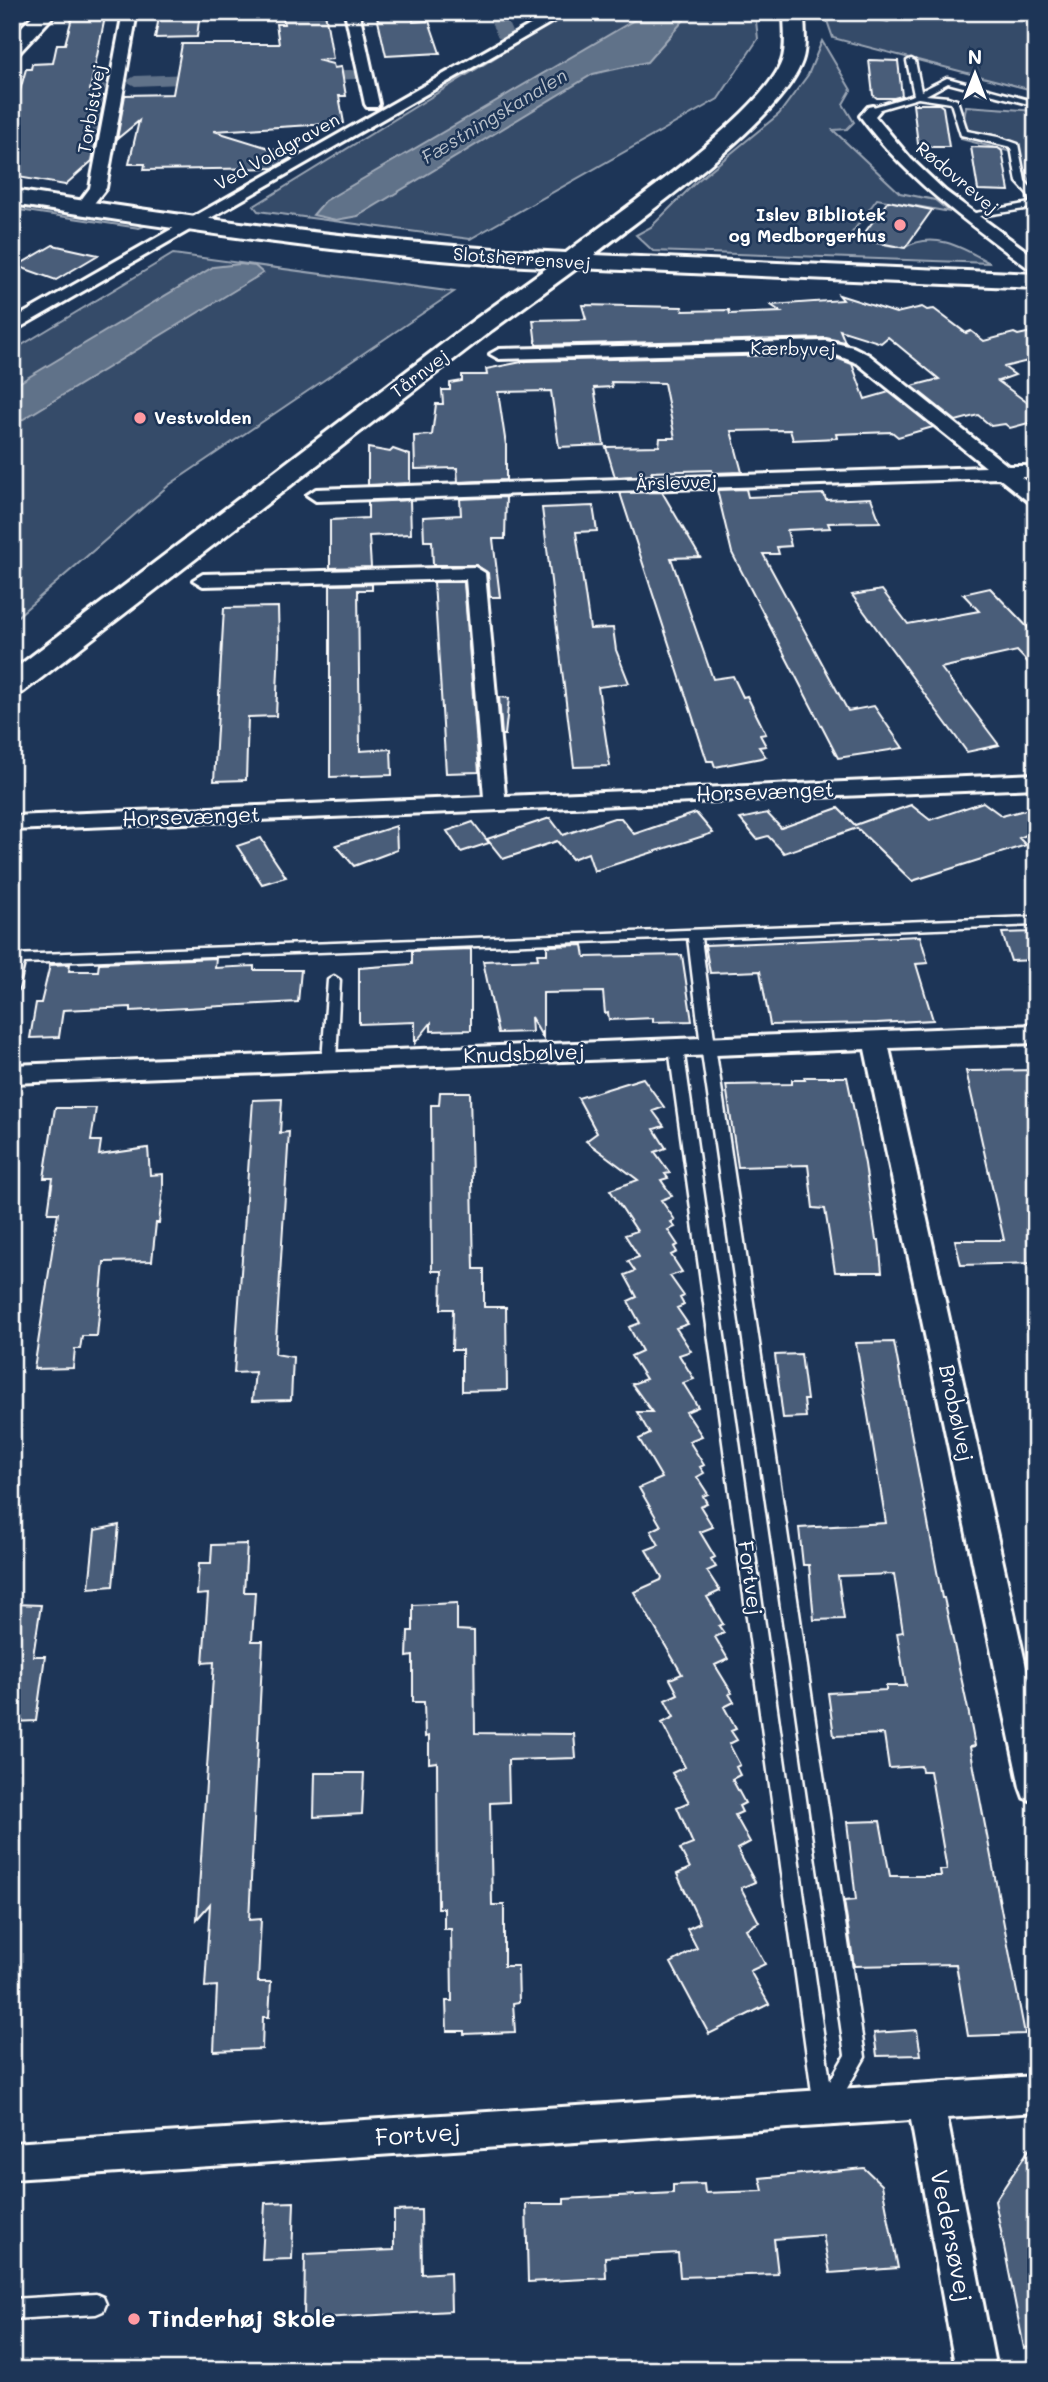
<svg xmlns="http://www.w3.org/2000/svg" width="1048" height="2382" font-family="Mali,sans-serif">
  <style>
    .green { fill: #364b69; stroke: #9aa5b4; stroke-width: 2 }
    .water { fill: #617289; stroke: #a0aab8; stroke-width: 2 }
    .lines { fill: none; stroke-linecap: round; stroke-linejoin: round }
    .canal { fill: #617289; fill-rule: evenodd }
    .building { fill: #4a5d79; stroke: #fff; stroke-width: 2 }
    .lane-casing { stroke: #fff; stroke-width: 5 }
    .street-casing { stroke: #fff; stroke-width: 6 }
    .secondary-casing { stroke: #fff; stroke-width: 6 }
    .highway-casing { stroke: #fff; stroke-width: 6 }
    .lane { fill: #1d3557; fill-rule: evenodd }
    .street { fill: #1d3557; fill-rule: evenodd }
    .secondary { fill: #1d3557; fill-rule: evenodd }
    .highway { fill: #1d3557; fill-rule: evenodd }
    .poi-dot { fill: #ff9aa2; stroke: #1d3557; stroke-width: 2.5 }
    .labels { text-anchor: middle; stroke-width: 5; stroke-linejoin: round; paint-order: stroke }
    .far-street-label { font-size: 18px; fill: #fff; stroke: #1d3557 }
    .far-poi-label { font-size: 18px; font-weight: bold; fill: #fff; stroke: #1d3557; text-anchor: end }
    .far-water-label { font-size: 19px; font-style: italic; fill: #b8c0ca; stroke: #1d3557 }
    .street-label { font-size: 21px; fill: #fff; stroke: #1d3557 }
    .near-street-label { font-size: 24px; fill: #fff; stroke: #1d3557 }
    .near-poi-label { font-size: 24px; font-weight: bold; fill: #fff; stroke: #1d3557; text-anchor: start }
  </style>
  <rect width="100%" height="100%" fill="#1d3557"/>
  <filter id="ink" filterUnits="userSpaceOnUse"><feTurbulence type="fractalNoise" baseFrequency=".0143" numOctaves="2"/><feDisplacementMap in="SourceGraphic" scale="14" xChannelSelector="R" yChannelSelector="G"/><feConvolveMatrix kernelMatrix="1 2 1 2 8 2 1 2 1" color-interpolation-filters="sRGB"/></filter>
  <g filter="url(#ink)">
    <path class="green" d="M569,12H755L758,39L718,99L470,239L258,211L254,206Z
      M824,12H849L888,22L902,12H1036V91L833,38Z
      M822,41L851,90L843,104L854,122L847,129L833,130L900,193L935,200L950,212L877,199L848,238L904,248C934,230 963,248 990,263L653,251L636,235L651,227L696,182L779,114L808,75Z
      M966,106L1036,111V182L1030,181L1016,153L961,139Z
      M12,202L143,222L147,225L139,228L12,209Z
      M173,254L454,292L169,485L12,621V351Z"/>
    <path class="water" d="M648,12H691L647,62L593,74L358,216L336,220L313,215L325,201Z
      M240,264L255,266L263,273L12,426V387L213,267Z"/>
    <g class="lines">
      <path class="canal" d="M486,12H503L513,34L510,38H498Z
        M351,70L357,71L360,75L357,79L299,81L290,76L299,71Z
        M220,73L229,78L226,82L135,86L126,81L135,76Z
        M98,81L107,86L104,90L12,100V90Z"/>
    </g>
    <path class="building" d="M160,12H200L197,37L155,38Z
      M282,12H325L333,59L317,60L333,64L334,68L341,67L346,96H339L344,123L214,131L295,156L273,168L144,170L145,164H129L139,121L117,139L125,95L173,94L182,44H279L276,24H284Z
      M376,12H412L413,22L429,21L440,53L386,56Z
      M105,17L90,90H100L99,96H105L92,161L65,185L12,176V119L26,69H31L32,64L53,63L57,44H65L72,18Z
      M869,60L898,61L902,96L894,98H877L873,95Z
      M913,104H939L943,107L949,147H923L922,144H918Z
      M971,147L998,148L1002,151L1009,191L978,190Z
      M888,201L932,210L905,248L860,239Z
      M53,245L98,255L56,280L17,266Z
      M839,295L896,313L922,307L927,310L934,309L966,333L971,331L984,341L1014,333L1018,335L1036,331V359L1004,367L1015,375L998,381L1036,409V421L1010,428L1005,424L991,426L978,415L956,421L912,386L939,379L888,337L881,343L840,330L845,342L826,338L536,345L533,320L586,319L582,305L682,307L683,311L729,310L730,314L781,312L771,305L843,300Z
      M826,354L852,364L865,399L889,392L933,427L898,437L892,432L836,434L837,438L793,440L790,430L731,431L742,472L713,473L712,470L651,472L653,475L615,477L606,447L659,446L660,438H675L664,383L611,382L612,387L594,388L604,445L559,447L551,391L498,392L506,445V480L458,482L457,468L415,469L414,436L432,435L436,404H443L442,390H450V383L462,381V375H487L486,369L527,361Z
      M368,448L390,452L393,449L410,455V483L368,485Z
      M746,489L748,497L824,494L826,500L871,498L880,522L828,523L830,528L787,530L791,546L777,547L779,554H763L848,711L874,706L903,748L838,758L732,553L717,490Z
      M662,492L700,557L671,558L713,679L733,676L743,697L747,696L766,734L760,735L766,746L759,747L766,757L715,767L713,761H707L620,493Z
      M506,497L505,539H493L500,597H490L488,573L476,565H433L432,541H424L423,517L461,515L460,499Z
      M410,500L411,534L369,536L371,567L330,568V520L368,518V502Z
      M593,506L597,531L576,532L590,629L613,628L616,650L629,683L598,687L610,766L574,767L542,508Z
      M434,582H464L479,772L446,773Z
      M372,584V590H358L360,751L391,749L392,775L330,777V585Z
      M990,588L1036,636V671L1017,651L941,668L999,745L967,752L852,595L882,590L908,624L979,611L963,594Z
      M278,607L279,646L276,716L248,717L246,780L214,781L224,608Z
      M499,697L509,698L505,735H502Z
      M983,802L1002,816L1036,807V831L1019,838L1026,845L912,881L857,828L784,853L768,836L757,839L740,819L767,813L781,828L838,808L855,825L911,805L930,820Z
      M696,813L713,833L594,871L588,853L572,859L557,841L503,859L487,839L550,818L563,835L614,818H621L634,834Z
      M473,822L489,843L461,852L447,831Z
      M396,826L397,850L354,866L336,845Z
      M261,838L270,853L286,877L262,884L237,846Z
      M1036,932V960L1011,961L1002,933Z
      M920,936L928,963L916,964L933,1020L877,1023L770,1025L760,971L710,973L705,945Z
      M583,945L585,957L682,955L692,1021L653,1022V1018L609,1020L608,1013L605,1014L603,992L543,993V1038L531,1017L532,1032L498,1033L483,961L538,959L537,954H547V946Z
      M471,949V1030L431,1031V1023L415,1043V1022L359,1024V968L412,964V951Z
      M216,958L215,968L254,966V970H301L298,1002L131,1011V1007L63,1010L59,1037L30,1038L36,1003H41L50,965L70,964L69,971H98L99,963Z
      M1036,1070V1263L961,1265L955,1240H1004L966,1071Z
      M804,1077H847L865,1164L876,1240H879L882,1272H835L825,1209L813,1208L808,1165L738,1167L726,1085L792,1084V1080H805Z
      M643,1078L664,1107L653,1111L664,1126L654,1129L666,1148L655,1152L670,1173L665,1174L668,1178L661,1180L672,1196L661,1200L675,1220L671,1222L675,1227L668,1230L678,1245L674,1247L677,1252L671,1255L682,1272L670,1276L684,1296L680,1298L684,1305L677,1308L688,1324L676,1328L691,1351L679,1355L694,1379L683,1383L698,1407L686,1412L702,1436L689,1441L704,1465L700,1467L704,1473L697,1477L708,1494L703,1496L707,1503L700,1506L713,1527L700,1532L715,1557L711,1559L716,1567L707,1571L720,1591L707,1597L723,1624L719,1626L724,1633L715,1637L728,1659L715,1665L732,1693L729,1694L734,1702L724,1707L736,1729L731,1731L737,1740L729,1744L740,1765L736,1767L740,1775L732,1779L745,1803L739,1806L742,1812L735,1815L750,1842L737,1849L755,1882L741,1888L759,1922L746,1929L765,1964L750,1971L769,2004L709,2034L671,1963L697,1948L687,1929L700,1923L677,1874L690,1868L680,1849L693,1844L677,1807L689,1802L672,1773L685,1767L662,1723L674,1717L665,1700L678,1694L670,1679L682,1674L634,1592L661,1580L662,1577L646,1550L659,1545L651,1531L661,1526L639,1488L662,1478L639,1439L650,1434L637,1412H652L632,1384L646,1379L631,1356L642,1351L629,1327L640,1323L628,1301L637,1297L625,1275L635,1271L628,1261L639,1257L625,1235L637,1231L610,1190L638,1180L586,1141L597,1133L578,1098Z
      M440,1092H470L474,1269H484V1307H506L507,1390L462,1391V1350H452L453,1309H441L442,1271H432L431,1105H439Z
      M282,1099L280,1133L289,1132L275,1354L293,1357L291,1400L252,1401L255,1372L234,1373L253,1100Z
      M55,1108H96L91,1141H101L99,1155L148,1148L150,1175L163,1174V1190L159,1223H156L152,1261L104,1262L97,1336H82L80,1349H75L73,1368L34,1369L58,1213H48L53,1178H44Z
      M894,1342L942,1598H944L969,1714L975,1746L970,1747L1025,2034L968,2036L956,1964L854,1966L844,1901L856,1900L847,1822L880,1821L890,1876H941L940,1870H947L930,1771H922L921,1766L889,1768L884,1734L834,1736L828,1693L886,1690V1686H906L897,1633L903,1632L894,1574L838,1576L844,1619L814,1620L809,1565H803L799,1528L886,1523L856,1343Z
      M801,1354L807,1400H804L806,1417L783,1418L775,1355Z
      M119,1525L113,1586L89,1588L95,1530Z
      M247,1544L244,1592H255L252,1641H263L249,1920L261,1919L258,1982H271L269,2017H263L262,2049L214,2051L217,1986L205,1987L210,1904L197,1919L214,1662L203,1663L208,1594L197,1595L199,1563H211L212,1545Z
      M457,1603V1630L474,1631L475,1733L574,1734L576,1758L508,1760L509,1802L490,1803L492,1905H504V1966H518L519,2002L513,2003L515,2032L464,2034V2031H447L446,2001H452L451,1929H444V1908H438L437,1762L429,1763V1736L425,1737L424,1702H413V1656L407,1657L408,1631H413V1605Z
      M12,1604L41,1605L33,1656H45L36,1721L12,1722Z
      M315,1773H364L362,1814L314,1817Z
      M917,2030L921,2055L877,2056L874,2033Z
      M1036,2139V2346L1024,2348L995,2201Z
      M864,2168L882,2185L898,2268L830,2273L823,2235L774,2239L778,2274L680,2277L678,2253L605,2257L606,2278L528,2282L526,2204H564V2199L673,2193V2185L704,2184L705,2193L763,2191L760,2178Z
      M294,2202L292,2259L262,2260L265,2203Z
      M421,2210L422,2274L450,2272L451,2311L304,2319L305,2254L394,2250V2211Z"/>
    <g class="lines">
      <g class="lane-casing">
        <path id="lane" d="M911,59L915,61L921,91L947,78L1036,102V106L948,83L926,95L948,97L957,100L967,131L998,137L1018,144L1025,181L1036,193V212L1031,208L967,218L966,216L970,214L1030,203L1028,194L1017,182L1011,147L961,135L951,103L918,98L870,112V108L914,95L907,61Z
          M1036,917V925L701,938L715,1046L865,2057L834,2111L824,2117L817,2114L814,2107L669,1048L676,1043L683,1048L830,2081L845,2055L701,1046L688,938L24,963L18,989L12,993V955Z
          M334,976L340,980L336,1061L329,1066L322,1061L328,980Z
          M96,2294L103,2297L106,2304L103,2311L96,2314L12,2319V2299Z"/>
      </g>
      <g class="street-casing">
        <path id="street" d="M123,12H137L106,188L88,211L83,213L75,208L90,188Z
          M345,12H359L379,104L377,107H367L365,104Z
          M553,12H569L12,332V320Z
          M873,106L880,110L875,116L911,159L945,191L1036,258V271L1030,269C968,223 906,179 860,116L868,107Z
          M826,341L853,347L869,355L1008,466H1036V477H1021L1036,489V504L1029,502L999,478L316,501L307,495L316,489L986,467L857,363L826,351L499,359L490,354L499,349Z
          M475,567L485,573L505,796L1036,774V788L12,830V816L484,797L466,579L203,586L193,580L203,574Z
          M1036,1025V1043L889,1048L1036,1712V1802L1024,1798L1020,1787L865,1049L12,1083V1065Z
          M1036,2076V2112L947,2118L996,2370H956L911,2120L12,2179V2143Z"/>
      </g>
      <g class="secondary-casing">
        <path id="secondary" d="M784,12H804C804,27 807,47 802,61C782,120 646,213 594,255L1036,274V288L577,268L492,330L23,692L12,695V671L474,320L548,267C368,259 190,231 12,204V190C196,218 380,245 566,253C615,215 764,113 782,61C787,47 784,27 784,12Z"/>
      </g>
      <g class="highway-casing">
        <path id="highway" d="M36,12H57L19,53L12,55V37Z"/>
      </g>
      <use href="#lane" class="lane"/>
      <use href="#street" class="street"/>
      <use href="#secondary" class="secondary"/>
      <use href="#highway" class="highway"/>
    </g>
  </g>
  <g class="poi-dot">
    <circle cx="900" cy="225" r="7"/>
    <circle cx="140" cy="418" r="7"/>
    <circle cx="134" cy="2319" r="7"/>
  </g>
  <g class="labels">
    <g class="far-street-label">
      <text transform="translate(92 109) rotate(-80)" y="6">Torbistvej</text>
      <text transform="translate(277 152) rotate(-29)" y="6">Ved Voldgraven</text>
      <text transform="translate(957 178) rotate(40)" y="6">Rødovrevej</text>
      <text transform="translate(522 259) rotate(4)" y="6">Slotsherrensvej</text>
      <text transform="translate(793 349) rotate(1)" y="6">Kærbyvej</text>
      <text transform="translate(420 374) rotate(-37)" y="6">Tårnvej</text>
      <text transform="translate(676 483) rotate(-2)" y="6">Årslevvej</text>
    </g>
    <g class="far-poi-label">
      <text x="886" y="221">Islev Bibliotek<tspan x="886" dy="21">og Medborgerhus</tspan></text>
      <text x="154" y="424" text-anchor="start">Vestvolden</text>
    </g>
    <g class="far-water-label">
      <text transform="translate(494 116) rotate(-31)" y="7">Fæstningskanalen</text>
    </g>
    <g class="street-label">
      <text transform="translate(765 792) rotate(-2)" y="7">Horsevænget</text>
      <text transform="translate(191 817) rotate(-2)" y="7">Horsevænget</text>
      <text transform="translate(524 1054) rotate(-2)" y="7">Knudsbølvej</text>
      <text transform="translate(956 1413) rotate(78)" y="7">Brobølvej</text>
      <text transform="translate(750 1578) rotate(82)" y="7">Fortvej</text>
    </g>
    <g class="near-street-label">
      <text transform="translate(418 2135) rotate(-4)" y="8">Fortvej</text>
      <text transform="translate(951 2236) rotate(79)" y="8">Vedersøvej</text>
    </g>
    <g class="near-poi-label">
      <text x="148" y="2327">Tinderhøj Skole</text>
    </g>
  </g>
  <rect width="1048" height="2382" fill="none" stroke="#1d3557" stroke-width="42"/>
  <rect x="21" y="21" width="1006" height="2340" fill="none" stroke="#fff" stroke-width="2.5" filter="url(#ink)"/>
  <g transform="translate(975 74)" stroke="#1d3557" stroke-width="5" paint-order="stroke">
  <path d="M0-5L12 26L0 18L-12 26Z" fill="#ffffff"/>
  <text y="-10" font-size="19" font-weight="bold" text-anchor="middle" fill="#ffffff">N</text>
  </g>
</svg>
